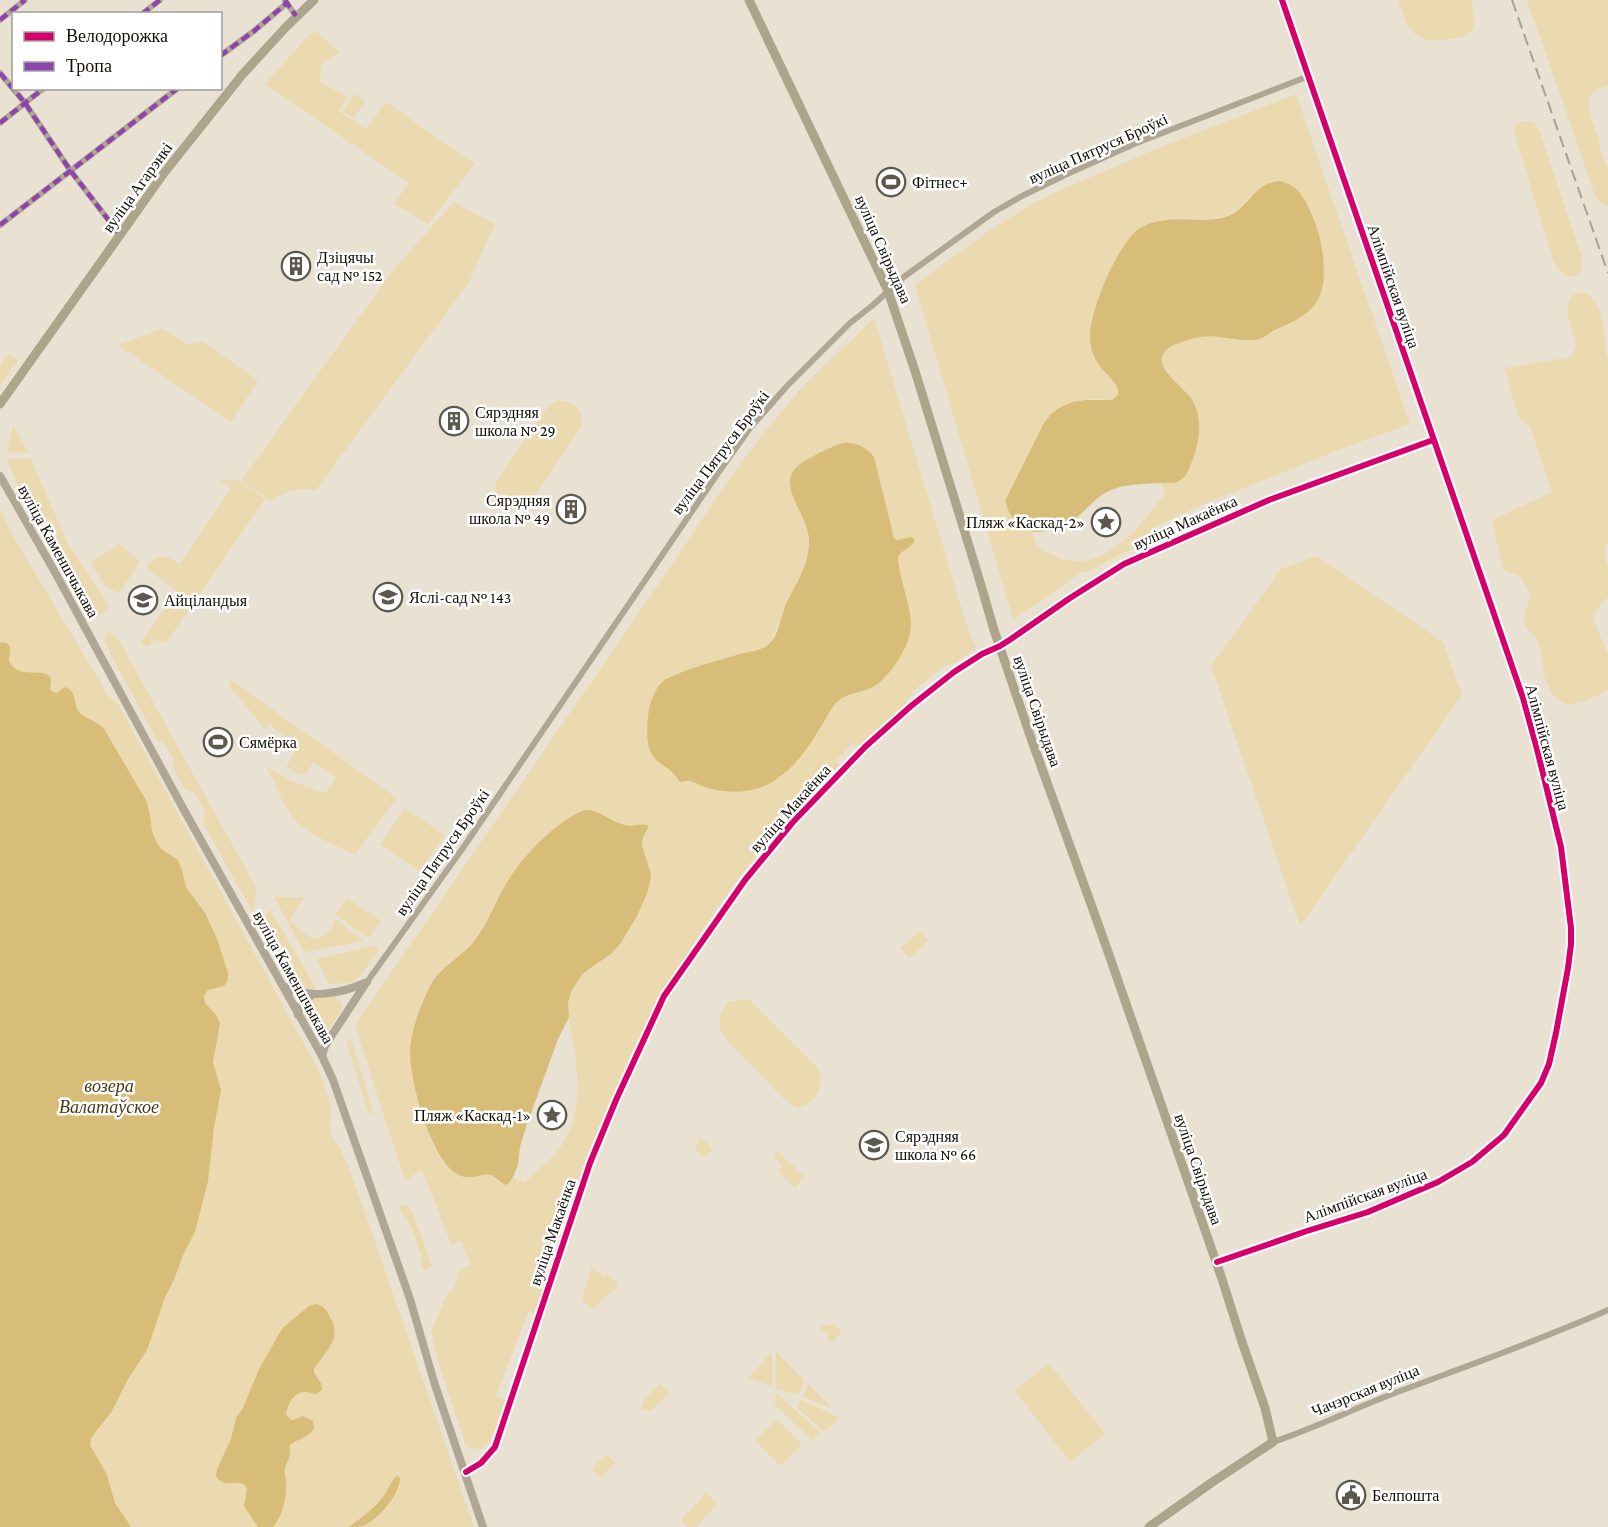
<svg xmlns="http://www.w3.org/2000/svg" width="1608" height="1527" font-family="'Crimson Pro',serif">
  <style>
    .green { fill: #ebd9af; fill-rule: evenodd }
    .water { fill: #d8bd78 }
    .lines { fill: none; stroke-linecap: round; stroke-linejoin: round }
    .minor { stroke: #afa794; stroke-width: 6 }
    .tertiary { stroke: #afa794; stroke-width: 8 }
    .secondary { stroke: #ada48c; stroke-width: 9 }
    .rail { stroke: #a8a193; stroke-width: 2; stroke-dasharray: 12 6; stroke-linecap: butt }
    .quiet { stroke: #8e44ad; stroke-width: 4.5; stroke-dasharray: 9 4.5; stroke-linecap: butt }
    .cycleway-casing { stroke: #fff; stroke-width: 10 }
    .cycleway { stroke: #d6006c; stroke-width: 6 }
    .labels { text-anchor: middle; stroke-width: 5; stroke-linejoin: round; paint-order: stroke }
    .street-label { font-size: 16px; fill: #120e05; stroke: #fff }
    .poi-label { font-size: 16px; fill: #120e05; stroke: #fff; text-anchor: start }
    .water-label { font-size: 18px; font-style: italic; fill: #483912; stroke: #fff }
  </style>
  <rect width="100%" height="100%" fill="#e9e2d3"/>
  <path class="green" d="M1398,0H1471C1480,32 1472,38 1440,40C1430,40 1422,40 1414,33C1405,25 1402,11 1398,0Z
    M1527,0H1608V86C1579,91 1589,115 1597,134C1599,140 1600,146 1601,152C1603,158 1607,164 1608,170C1608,181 1608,195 1608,207L1599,201L1595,195Z
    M316,31L340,52L321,65L320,82L347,97L339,111L366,129L386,102L475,164L428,224L394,204L409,183L265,84L309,35Z
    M354,94L365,101L354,118L343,111Z
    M1296,94L1410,424L1341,449L1202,505L1153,528L1139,545L1089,571L1081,572L1043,600L1013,619L915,285L990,230L1032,204L1056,192L1161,147ZM1274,181C1280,181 1286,182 1292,185C1297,188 1299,195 1302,200C1306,206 1311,212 1314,219C1321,234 1326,266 1323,282C1322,288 1313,305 1309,310C1302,318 1263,339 1253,341C1242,343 1229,338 1217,336C1203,335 1190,339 1177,344C1171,346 1166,349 1163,354C1155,371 1184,385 1191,397C1204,418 1200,447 1189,468C1187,473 1182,477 1178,482L1161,483L1165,495C1155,505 1148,517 1138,527C1116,550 1085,573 1053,555C1041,549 1035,547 1033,533C1018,525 1007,516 1006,499L1044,423C1055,406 1076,399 1096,399C1104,399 1112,402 1118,395C1120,380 1100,371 1095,357C1092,350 1090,338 1090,330C1091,303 1118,250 1137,231C1142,226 1150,223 1157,221C1180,215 1204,223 1226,216C1239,212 1244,201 1254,193C1260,189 1268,185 1274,181Z
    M1528,121L1534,123L1539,129L1582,257C1584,269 1579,281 1565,275C1560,272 1557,267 1554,263L1514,132V128L1516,123Z
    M454,202L495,224L469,282L316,490C294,489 290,489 271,501L241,481L393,270Z
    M1583,292C1608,301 1601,337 1608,358V542C1602,554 1605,555 1608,566C1608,576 1608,588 1608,597L1596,610L1594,615V621L1608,654V689C1602,694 1595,696 1587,700C1562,711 1551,699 1544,674C1542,665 1543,656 1540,647C1538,637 1528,633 1525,624C1521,612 1530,606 1530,597C1530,590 1523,582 1520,576L1503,570L1492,520L1552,492L1530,427L1518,416L1504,368L1565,358C1572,356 1574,353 1576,346C1574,329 1560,310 1573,295Z
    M874,318L968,629L976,648L958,661L943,667L913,691L904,707L858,747L853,743L836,761L840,765C772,827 717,903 670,982C649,1019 629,1056 613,1096C585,1167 561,1241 535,1313L528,1312L496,1396L505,1400C502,1410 492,1442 485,1447C480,1451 472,1448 466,1446L440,1368L431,1332L447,1294L454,1288L459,1270L471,1265L461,1241L451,1245L433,1197L421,1170L405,1181L355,1025L667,572L727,482L762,435L801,389ZM844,443C856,443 866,447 874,457L894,538L899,540L912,537L915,539C912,548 901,549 898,558C899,580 915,614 910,635C906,651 885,682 870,689C860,693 848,693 840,700C826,711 819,731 809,745C792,770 755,795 724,791C713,790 704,784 693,782C689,781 684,782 680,782L674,773L655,760L649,746L648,718L653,695L661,683L668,678L715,662L763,648L772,641L785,607L802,575L809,546L808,532L789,485L799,464L832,447ZM584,810C592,812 601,813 608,817C614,819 619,824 626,825C635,828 641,822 649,826C634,853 652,856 651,879C650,890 643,903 638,913C632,926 624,941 613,951C597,966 577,973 570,996C565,1010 571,1028 573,1042C579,1076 582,1118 560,1148C550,1161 535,1172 524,1183L513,1177L509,1183L506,1185C500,1183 497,1177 491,1175C482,1173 473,1180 463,1176C430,1164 421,1108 413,1077C408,1048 417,999 436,976C448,963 466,953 477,938C486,925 492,908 501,894C516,867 533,847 558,828C566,821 574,815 584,810Z
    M163,328L188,345L203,341L258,381L231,422L118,345Z
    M9,354L19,360L0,386V367Z
    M558,401C575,400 584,412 581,427L532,500C515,518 491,506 496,482L545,410L549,406Z
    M13,426L29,453L7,452Z
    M6,459H31L68,544L109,606L101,615L92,618C61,566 30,514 6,459Z
    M219,480H238L265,499L166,643H163L156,639L147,647L141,642L177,591L146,568C157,552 165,555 180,564L231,488Z
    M0,509L16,541L109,697L118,704L321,1075L331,1107L330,1132L348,1164L474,1527H0Z
    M120,544L140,562L119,593L106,587L90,562Z
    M1317,556L1443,642L1462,695L1300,926L1211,666L1281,569Z
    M109,632C120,637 126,654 132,664L257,889L253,913L203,823L205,813L195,793L185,789L173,768L174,759L164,743L157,740L111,655L105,642V633Z
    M231,680L397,798L355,854C339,848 304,832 293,818C282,803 275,783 267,767L293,782L325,793L336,778L314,762L305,774H298L286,767L298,747L269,724L265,729L229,686Z
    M404,808L445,835L419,871L380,845Z
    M274,897H304L290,920L305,934L315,940C324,935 333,930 335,919L364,941L304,952Z
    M347,898L381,921L369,938L335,914Z
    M269,908L316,988C304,990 297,990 287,981L260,932Z
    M920,931L929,940L909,959L900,948Z
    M377,945L379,950L360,976L349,983L329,984L316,959Z
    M331,996C338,998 342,1001 343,1009L329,1029L323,1033C311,1033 296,1011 307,1001C313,996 324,997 331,996Z
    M749,999L817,1067C827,1087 816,1102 797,1108L782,1097L722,1035C718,1019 718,1015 728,1002Z
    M348,1039L352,1041L373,1111L372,1115L368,1112L347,1044Z
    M700,1137L713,1149L704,1158L695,1149Z
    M777,1151L805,1177L795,1188L778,1171L783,1165L773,1155Z
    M401,1204L407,1206L413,1214L431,1264V1266L426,1270L422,1268L421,1254L411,1226L400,1211L399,1207Z
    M592,1266L603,1277L607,1273L619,1285L592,1310L582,1299Z
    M834,1324L842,1332L832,1343L827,1338L829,1336L819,1327Z
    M772,1352V1386L748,1378Z
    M776,1352L804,1380L799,1395L776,1389Z
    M1049,1363L1105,1434L1070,1462L1014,1390Z
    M660,1383L670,1393L652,1410H641L645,1399Z
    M808,1384L832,1408L802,1397Z
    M776,1393L821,1433L813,1441L775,1405Z
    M801,1400L840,1418L824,1432L798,1408Z
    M777,1419L802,1444L781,1466L755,1441Z
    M606,1454L616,1463L601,1478L592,1469Z
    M706,1493L718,1504L696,1527H688L681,1520Z"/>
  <path class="water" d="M1279,181C1298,184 1305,199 1312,215C1322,236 1331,282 1316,303C1307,316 1289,324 1275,330C1268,334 1263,339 1255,340C1243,342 1231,338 1219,337C1205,335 1192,338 1179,343C1173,345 1168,347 1164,353C1152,369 1188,388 1194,403C1204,424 1198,449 1189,469C1187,474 1183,480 1177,482C1171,484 1164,482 1159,483C1144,484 1128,484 1114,489C1094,495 1085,515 1067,524C1061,528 1053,530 1046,531C1035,533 1029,532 1020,526C1012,519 1006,510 1006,499L1044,423L1051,414L1059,408L1072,402L1087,400H1112L1118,395C1120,382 1103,373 1097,362C1092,354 1090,344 1090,335C1090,309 1116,250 1135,232C1142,226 1151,222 1160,221C1182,216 1207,224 1228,216C1250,207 1253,183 1279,181Z
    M843,443C856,442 866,447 874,457L894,538L897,540L911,537L915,539C913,548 901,549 898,558C899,581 915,612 910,634C907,650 886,682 871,688C860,693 846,693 837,702C830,709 826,719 820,728C806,752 786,779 759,788C743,793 722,793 705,787C701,786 697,783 693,782C689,780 684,782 680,782C677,778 675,774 671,771C664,765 656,763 651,753C646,743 647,728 648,717C649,706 653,692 661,683C671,673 722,659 737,655C752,651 769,651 776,634C780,624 782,614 786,604C796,584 807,568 809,545C812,512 764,480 810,458C821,452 832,446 843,443Z
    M2,642L7,643L10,647L9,661C19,682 46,665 51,679C51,680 50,688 50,689L53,692L57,693L64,687C78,691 72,702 79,712C86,720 97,720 104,729L147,802L150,815L152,832L156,841L161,849L178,860L182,871L186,887L205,913L217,939L228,973V980L224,986L208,990L204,995L205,1003L216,1015L220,1023L213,1062L221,1090L214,1127L208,1181L195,1232L183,1255L175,1277L164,1300L147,1350L128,1379L112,1411L91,1438L90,1445L107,1475L115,1503L131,1527H0V643Z
    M584,810C600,809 611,822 625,825C634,828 640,822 649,826L643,837L642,845L651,874L650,883L647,894L637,916L621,943L612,953L585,972L578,980L571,992L568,1002L569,1017L558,1039L525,1130L520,1147L518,1165L513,1177L509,1183L506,1185C500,1183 497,1177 491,1175C479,1172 471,1183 456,1173C430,1157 409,1079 410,1049C411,1031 422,1000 431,984C442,965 466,955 478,936C489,920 496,901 506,884C522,857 555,822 584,810Z
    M316,1304C324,1306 326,1310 330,1317C343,1339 325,1351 314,1369V1373L321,1383L322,1390L316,1394C312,1394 309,1392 306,1392C294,1391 288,1404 286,1414L290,1419L293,1420L303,1416L313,1421L314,1429C306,1439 296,1439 289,1446C292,1458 288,1458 285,1468C284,1473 286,1477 286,1482C287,1497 283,1516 273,1527H258L244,1506L247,1490L245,1485C234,1479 224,1489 216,1476L217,1469L231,1439L236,1418L243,1408L259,1369L279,1334L283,1328L309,1306Z
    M397,1476L400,1478C400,1494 378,1520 363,1526C360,1527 353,1527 349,1527C361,1518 374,1509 383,1497C388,1490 391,1481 397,1476Z"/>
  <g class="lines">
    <path class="minor" d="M285,1L296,16
      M142,14L160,0
      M0,20L25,0
      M220,56L254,31L287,3
      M0,73L25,103L70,170L120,235
      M0,123L44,88
      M0,225L178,88
      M367,982L465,845L718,473L750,428L787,386L850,323L873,305L905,276L994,212L1022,196L1065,175L1134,144L1309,76
      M1273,1442C1312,1429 1349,1411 1387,1396C1461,1368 1536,1342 1608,1310"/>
    <path class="tertiary" d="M0,476L56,574L184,810L322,1056L333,1080L410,1299L435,1385L483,1527
      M282,985C308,1000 341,994 367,982
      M298,1015L302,1002L312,995
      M322,1056L325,1046L332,1035L366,983
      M1217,1262L1307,1231L1368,1212L1438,1182L1472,1162L1504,1135L1541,1083L1549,1064L1556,1033L1568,968L1571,944V928L1561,847L1537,749L1523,698L1282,0
      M466,1472L481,1463L495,1447L590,1163L616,1100L664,996L745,880L793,822L865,747L911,706L954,672L982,654L1000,646L1011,639L1070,598L1124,564L1269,500L1433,440"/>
    <path class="secondary" d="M749,0L888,291L915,371L978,575L994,630L1032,741L1100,929L1221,1276L1242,1342L1265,1408L1273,1442L1211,1483L1149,1527
      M0,404L164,173L242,75L286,27L314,0"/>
    <path class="rail" d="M1512,0L1608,273"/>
    <path class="quiet" d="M285,0L296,16
      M142,14L160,0
      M0,20L25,0
      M220,56L254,31L287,3
      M0,73L25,103L70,170L120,235
      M0,123L44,88
      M0,225L178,88"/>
    <g class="cycleway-casing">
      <path id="cycleway" d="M1217,1262L1307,1231L1368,1212L1438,1182L1472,1162L1504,1135L1541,1083L1549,1064L1556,1033L1568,968L1571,944V928L1561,847L1537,749L1523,698L1282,0
        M466,1472L481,1463L495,1447L590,1163L616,1100L664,996L745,880L793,822L865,747L911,706L954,672L982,654L1000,646L1011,639L1070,598L1124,564L1269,500L1433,440"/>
    </g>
    <use href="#cycleway" class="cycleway"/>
  </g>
  <defs>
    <g id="stadium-ring" transform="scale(1.5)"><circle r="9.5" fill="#fff" stroke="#5d584d" stroke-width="1.5"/><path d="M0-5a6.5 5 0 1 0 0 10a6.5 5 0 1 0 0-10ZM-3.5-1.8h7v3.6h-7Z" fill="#5d584d"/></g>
    <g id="building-ring" transform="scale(1.5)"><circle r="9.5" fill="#fff" stroke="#5d584d" stroke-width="1.5"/><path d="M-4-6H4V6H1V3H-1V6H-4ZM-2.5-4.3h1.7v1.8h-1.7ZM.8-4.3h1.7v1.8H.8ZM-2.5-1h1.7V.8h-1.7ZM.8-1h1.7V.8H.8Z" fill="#5d584d"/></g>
    <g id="sight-ring" transform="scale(1.5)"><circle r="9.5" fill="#fff" stroke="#5d584d" stroke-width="1.5"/><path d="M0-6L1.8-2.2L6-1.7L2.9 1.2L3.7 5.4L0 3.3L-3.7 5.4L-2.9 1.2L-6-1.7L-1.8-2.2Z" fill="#5d584d"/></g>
    <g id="school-ring" transform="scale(1.5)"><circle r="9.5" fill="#fff" stroke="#5d584d" stroke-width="1.5"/><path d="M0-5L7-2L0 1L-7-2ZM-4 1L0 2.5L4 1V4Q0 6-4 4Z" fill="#5d584d"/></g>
    <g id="civic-ring" transform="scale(1.5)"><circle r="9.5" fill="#fff" stroke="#5d584d" stroke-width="1.5"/><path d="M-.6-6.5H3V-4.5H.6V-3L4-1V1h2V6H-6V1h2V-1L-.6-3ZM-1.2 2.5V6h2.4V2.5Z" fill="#5d584d"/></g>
  </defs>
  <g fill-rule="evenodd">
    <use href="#stadium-ring" x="891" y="182"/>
    <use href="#building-ring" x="296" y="266"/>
    <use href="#building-ring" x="454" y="421"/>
    <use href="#building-ring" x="571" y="509"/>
    <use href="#sight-ring" x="1106" y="522"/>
    <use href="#school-ring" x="388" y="597"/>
    <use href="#school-ring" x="143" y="600"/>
    <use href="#stadium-ring" x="218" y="742"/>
    <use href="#sight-ring" x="552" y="1115"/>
    <use href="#school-ring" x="874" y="1145"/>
    <use href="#civic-ring" x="1351" y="1495"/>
  </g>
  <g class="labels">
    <g class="street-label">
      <text transform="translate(1098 148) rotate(-24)" y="6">вуліца Пятруся Броўкі</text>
      <text transform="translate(137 187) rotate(-54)" y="6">вуліца Агарэнкі</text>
      <text transform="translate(884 249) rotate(66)" y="6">вуліца Свірыдава</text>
      <text transform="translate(1394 286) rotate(71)" y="6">Алімпійская вуліца</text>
      <text transform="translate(720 452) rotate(-53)" y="6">вуліца Пятруся Броўкі</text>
      <text transform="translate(1185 522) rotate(-24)" y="6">вуліца Макаёнка</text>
      <text transform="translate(59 551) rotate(61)" y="6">вуліца Каменшчыкава</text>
      <text transform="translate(1038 711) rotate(71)" y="6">вуліца Свірыдава</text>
      <text transform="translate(1548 747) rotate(75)" y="6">Алімпійская вуліца</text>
      <text transform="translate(790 808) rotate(-48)" y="6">вуліца Макаёнка</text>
      <text transform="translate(442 852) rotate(-55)" y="6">вуліца Пятруся Броўкі</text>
      <text transform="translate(294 977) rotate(61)" y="6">вуліца Каменшчыкава</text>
      <text transform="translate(1199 1169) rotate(71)" y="6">вуліца Свірыдава</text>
      <text transform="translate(1365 1195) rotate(-20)" y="6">Алімпійская вуліца</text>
      <text transform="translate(552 1232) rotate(-71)" y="6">вуліца Макаёнка</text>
      <text transform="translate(1365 1390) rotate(-22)" y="6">Чачэрская вуліца</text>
    </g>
    <g class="poi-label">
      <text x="912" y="188">Фітнес+</text>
      <text x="317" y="263">Дзіцячы<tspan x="317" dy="18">сад № 152</tspan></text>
      <text x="475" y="418">Сярэдняя<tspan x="475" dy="18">школа № 29</tspan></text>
      <text x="550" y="506" text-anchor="end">Сярэдняя<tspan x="550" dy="18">школа № 49</tspan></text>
      <text x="1085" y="528" text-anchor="end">Пляж «Каскад-2»</text>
      <text x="409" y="603">Яслі-сад № 143</text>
      <text x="164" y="606">Айціландыя</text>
      <text x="239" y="748">Сямёрка</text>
      <text x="531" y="1121" text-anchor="end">Пляж «Каскад-1»</text>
      <text x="895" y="1142">Сярэдняя<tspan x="895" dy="18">школа № 66</tspan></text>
      <text x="1372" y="1501">Белпошта</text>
    </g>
    <g class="water-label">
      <text x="109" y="1092">возера<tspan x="109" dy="21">Валатаўское</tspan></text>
    </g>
  </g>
  <rect x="12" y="12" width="210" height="78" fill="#ffffff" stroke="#a09f9b" stroke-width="1.5"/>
  <rect x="24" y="32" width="30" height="9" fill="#d6006c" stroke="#a09f9b" stroke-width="1.5"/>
  <text x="66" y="42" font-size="18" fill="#120e05">Велодорожка</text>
  <rect x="24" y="62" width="30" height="9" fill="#8e44ad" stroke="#a09f9b" stroke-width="1.5"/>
  <text x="66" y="72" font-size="18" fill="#120e05">Тропа</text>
</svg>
